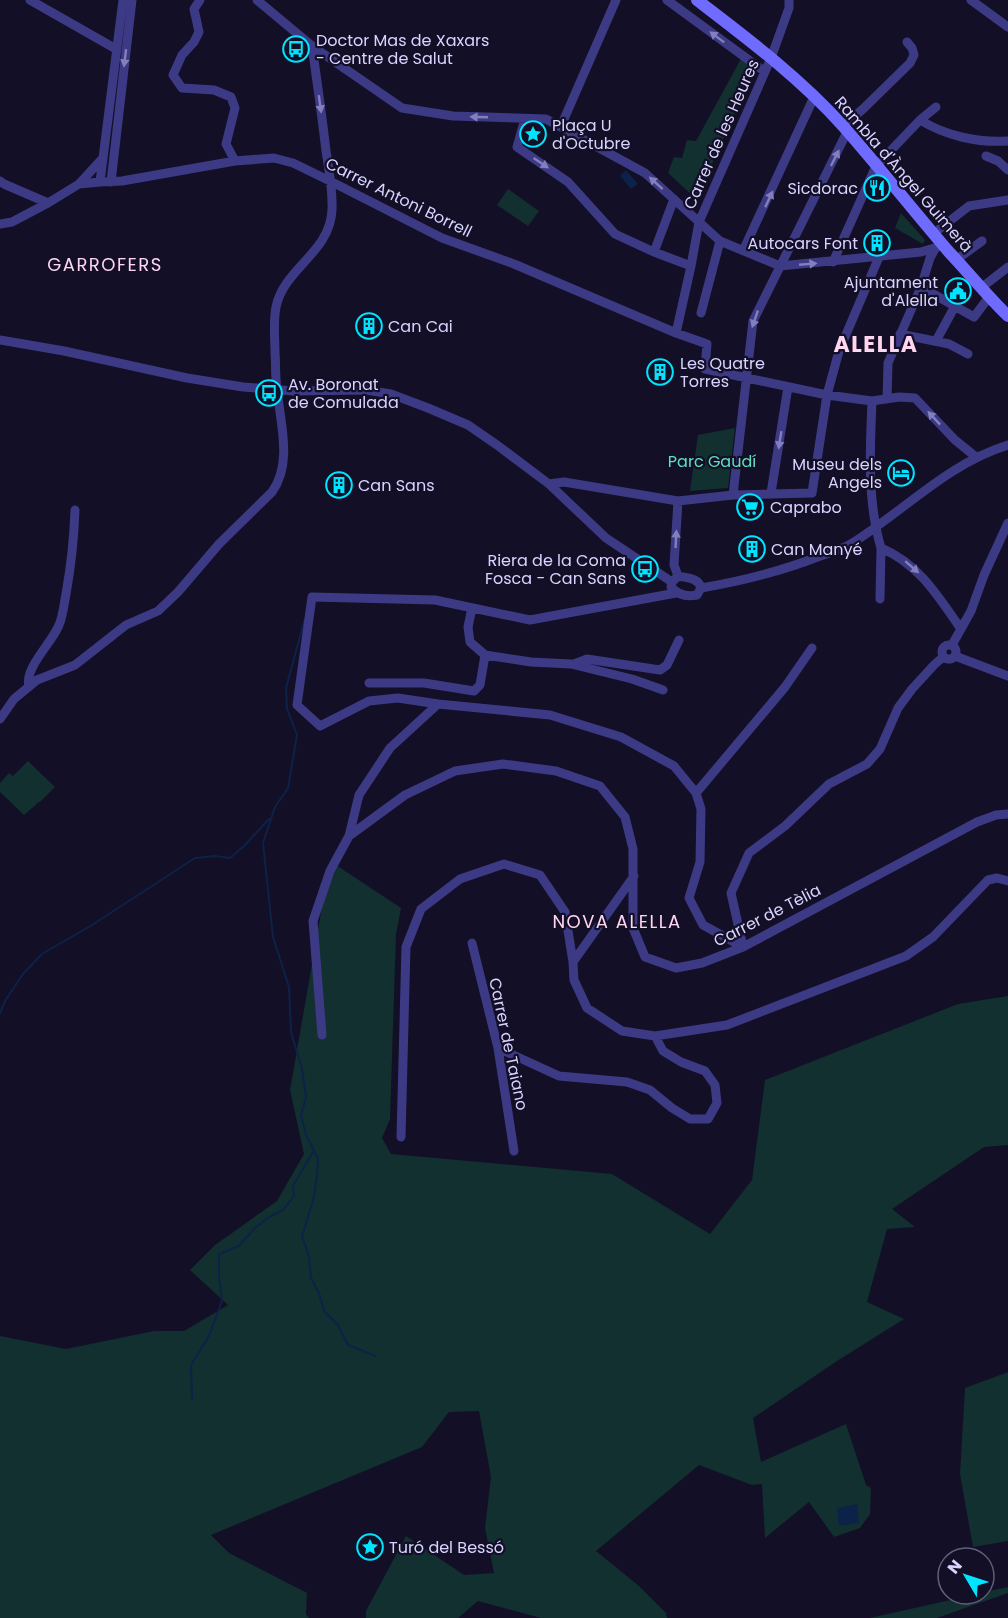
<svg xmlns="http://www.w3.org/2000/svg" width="1008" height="1618" font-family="Poppins,sans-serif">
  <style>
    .green { fill: #12302f }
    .water { fill: #0c2248 }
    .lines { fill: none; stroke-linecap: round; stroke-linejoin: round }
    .stream { stroke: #0c2248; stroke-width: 2 }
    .street { stroke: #3d3a85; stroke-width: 9 }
    .secondary { stroke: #6f6bff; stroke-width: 12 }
    .oneway { fill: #837fbc }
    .labels { text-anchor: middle; stroke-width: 4.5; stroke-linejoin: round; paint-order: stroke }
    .poi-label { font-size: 16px; fill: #d9d4ff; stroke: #130f26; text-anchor: start }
    .street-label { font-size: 16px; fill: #d9d4ff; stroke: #130f26 }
    .park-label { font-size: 16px; fill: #5fe0c0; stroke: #130f26 }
    .neighbourhood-label { font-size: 18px; letter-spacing: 1.5px; fill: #ffd6f0; stroke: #130f26 }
    .district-label { font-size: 22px; font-weight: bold; letter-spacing: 1.5px; fill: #ffd6f0; stroke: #130f26 }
  </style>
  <rect width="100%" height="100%" fill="#130f26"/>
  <path class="green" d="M742,57L756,67L696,199L668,173L674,157L682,158L687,140L696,141Z
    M508,189L539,211L528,226L497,205Z
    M901,213L925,240L923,244L895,228Z
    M735,428L728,488L690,491L698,435Z
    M28,761L55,787L40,802H39L24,815L0,792V783L9,773L13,776Z
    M330,861L401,908L396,934L390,1119L382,1138L391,1154L612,1174L710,1234L752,1180L765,1080L958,1004L1008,996V1145L984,1147L892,1209L915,1227L887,1229L867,1302L904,1319L837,1361L753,1418L761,1462L846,1424L866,1485L871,1488L870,1514L860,1528L834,1537L809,1502L765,1538L762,1484L752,1485L699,1465L596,1551L639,1586L666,1613L667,1618H541L478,1601L458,1618H366V1611L406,1536L464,1575L494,1573L485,1528L491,1477L479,1411L449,1412L422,1447L211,1535L229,1553L307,1593L306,1614L309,1618H0V1336L66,1349L154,1331H184L228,1305L190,1270L215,1245L277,1201L304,1154L290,1090Z
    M1008,1372V1541L973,1547L960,1474L965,1388Z
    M1008,1587V1593L937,1618H870L977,1594H984V1592Z"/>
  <path class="water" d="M626,170L638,184L631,189L620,176Z
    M857,1504L859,1523L839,1526L837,1508Z"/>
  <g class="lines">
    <path class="stream" d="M305,618L286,688L287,709L297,735L288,788L275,807L263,843L273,937L289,987L291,1032L302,1069L306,1097L301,1116L306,1135L318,1158L317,1175L314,1197L302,1237L309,1256L311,1278L319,1293L324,1311L338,1325L348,1345L375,1356
      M0,1013L5,1001L23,974L42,954L92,925L195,858L215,856L230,858L244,846L269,819
      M192,1400L191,1365L209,1336L222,1301L219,1277V1254L239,1246L255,1228L269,1217L283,1210L294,1196L293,1186L313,1152"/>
    <path class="street" d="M30,0L116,49
      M200,0L194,9L199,32L194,42L182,55L173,75L182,88L214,90L231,97L235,108L226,144L235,161
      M257,0L312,46L402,108L453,116L546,119L645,173L720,241L780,266L921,252L944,245
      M667,0L764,71
      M971,0L1008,27
      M525,119L517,147L568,182L615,234L654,252L691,266
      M920,120L936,107
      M561,126L616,0
      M843,126L863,109L910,63L914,55L912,48L907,42
      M986,156L998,161L1008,170
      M0,181L4,184L48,203
      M100,182L123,0
      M111,182L132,0
      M79,184L101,160
      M0,224L12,222L48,203L79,184L100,182L122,181L235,161L274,158L293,163L330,181L442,238L514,264L676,333L707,344L705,369L827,395L872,401L899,397L915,398L955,440L976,457
      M933,234L969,206L1008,200
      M743,251L814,97
      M654,252L674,199
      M956,260L982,241
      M833,262L876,166L920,120C946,136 978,143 1008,141
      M921,287L974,317L989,297
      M981,288L1008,267
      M701,313L720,241
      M676,333L691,266L699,222L771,58L789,8V0
      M900,334L949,344L968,354
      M0,340L64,351L187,378L243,387L294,391L366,390L391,394L428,408L468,425L497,445L549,484L606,538L672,582
      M936,341L955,306
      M887,399L888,363L921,287L930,258L935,249
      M872,401C870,450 867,501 881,548C919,564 938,596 961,629
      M549,484L564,482L678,501L733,495L812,493L827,395L839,351L879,257
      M771,493L788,387
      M733,495L753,321L847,132
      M678,501L674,565L678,576
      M678,576C687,578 699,578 701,588L697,595C687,597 678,595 671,587L672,582Z
      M701,588C742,581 782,571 820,556C831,552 844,549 854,542C906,509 949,463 1008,445
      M880,599L881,548
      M472,608L468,627L470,642L485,655
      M942 652a7 7 0 1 1 14 0a7 7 0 1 1-14 0Z
      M952,645L971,611L984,575L1008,523
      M955,656L1008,676
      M574,664L587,659L660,670L667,665L679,640
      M369,683H424L474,691L480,685L485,655L531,662L571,664L632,679L663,690
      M29,686C24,668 52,643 59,625C63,616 64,604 66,594C71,566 74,538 75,510
      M438,704L398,698L369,701L320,726L297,705L312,597L435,600L530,620L676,593
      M0,719L14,699L37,680L75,665L126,625L158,611L178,592L219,544L272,492C293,463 280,422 277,389C275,377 276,365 275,353C275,338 273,322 276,307C284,268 330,253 332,210C333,190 329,170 326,151C322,116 317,81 312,46
      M696,793L785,687L812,648
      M349,836L359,795L390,748L438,704L550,715L621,737L674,766L696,793L701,809L700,862L689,898L703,925L743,947L731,893L749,853L785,826L829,784L867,764L880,749L898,708L912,689L934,665L943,657
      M472,943L498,1048L514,1151
      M573,962L634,876
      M322,1035L313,921L330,871L349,836L405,795L455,771L503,764L556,771L600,786L625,817L633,849V928L645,957L676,968L702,963L743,947L977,822L996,815L1008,814
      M498,1048L559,1076L627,1082L650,1090L672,1108L690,1119H708L717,1103L715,1085L705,1071L681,1062L663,1051L655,1036
      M401,1137L406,947L421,909L460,879L504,864L540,875L565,912L573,962L574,980L587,1008L622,1031L655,1036L727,1025L906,956L933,937L988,880L997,878L1008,881"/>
    <path class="secondary" d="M697,0C748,39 800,78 843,126C879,167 913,210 949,252C969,273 987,296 1008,316"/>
  </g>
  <defs><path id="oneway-solid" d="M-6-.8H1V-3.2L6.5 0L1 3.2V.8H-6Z" transform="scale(1.5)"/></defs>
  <g class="oneway">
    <use href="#oneway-solid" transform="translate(717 37) rotate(-143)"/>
    <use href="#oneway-solid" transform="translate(125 58) rotate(97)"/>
    <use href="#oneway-solid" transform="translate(320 104) rotate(82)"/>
    <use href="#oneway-solid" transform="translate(479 117) rotate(-178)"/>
    <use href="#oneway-solid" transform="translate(835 158) rotate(-63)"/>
    <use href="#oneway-solid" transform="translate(541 163) rotate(34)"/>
    <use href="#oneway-solid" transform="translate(656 183) rotate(-138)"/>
    <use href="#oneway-solid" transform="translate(769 199) rotate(-65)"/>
    <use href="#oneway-solid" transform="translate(808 264) rotate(-5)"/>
    <use href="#oneway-solid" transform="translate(755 319) rotate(109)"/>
    <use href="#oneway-solid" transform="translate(934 418) rotate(-133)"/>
    <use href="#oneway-solid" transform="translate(780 440) rotate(99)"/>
    <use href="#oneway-solid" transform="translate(676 539) rotate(-87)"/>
    <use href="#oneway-solid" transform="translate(912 567) rotate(41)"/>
  </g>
  <defs>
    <g id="bus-ring" transform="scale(1.35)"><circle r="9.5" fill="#130f26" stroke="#00e5ff" stroke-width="1.5"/><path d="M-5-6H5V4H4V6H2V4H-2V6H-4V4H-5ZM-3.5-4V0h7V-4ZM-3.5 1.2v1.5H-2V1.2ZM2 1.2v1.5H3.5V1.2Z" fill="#00e5ff"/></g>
    <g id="sight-ring" transform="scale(1.35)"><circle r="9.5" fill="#130f26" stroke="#00e5ff" stroke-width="1.5"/><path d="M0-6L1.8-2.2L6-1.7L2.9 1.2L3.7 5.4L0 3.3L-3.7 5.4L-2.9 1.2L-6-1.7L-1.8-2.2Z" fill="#00e5ff"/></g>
    <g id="restaurant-ring" transform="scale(1.35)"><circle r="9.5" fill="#130f26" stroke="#00e5ff" stroke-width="1.5"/><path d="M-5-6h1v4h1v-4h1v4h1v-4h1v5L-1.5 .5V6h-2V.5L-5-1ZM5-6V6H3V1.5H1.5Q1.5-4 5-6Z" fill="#00e5ff"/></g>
    <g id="building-ring" transform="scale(1.35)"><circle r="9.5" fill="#130f26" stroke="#00e5ff" stroke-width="1.5"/><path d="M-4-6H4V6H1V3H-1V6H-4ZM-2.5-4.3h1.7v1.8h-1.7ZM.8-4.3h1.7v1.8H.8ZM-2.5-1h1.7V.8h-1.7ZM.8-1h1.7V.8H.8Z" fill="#00e5ff"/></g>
    <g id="civic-ring" transform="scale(1.35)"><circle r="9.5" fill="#130f26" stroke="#00e5ff" stroke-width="1.5"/><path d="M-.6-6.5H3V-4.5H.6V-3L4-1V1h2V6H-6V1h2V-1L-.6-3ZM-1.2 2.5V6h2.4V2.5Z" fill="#00e5ff"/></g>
    <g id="hotel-ring" transform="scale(1.35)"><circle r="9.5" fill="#130f26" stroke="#00e5ff" stroke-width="1.5"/><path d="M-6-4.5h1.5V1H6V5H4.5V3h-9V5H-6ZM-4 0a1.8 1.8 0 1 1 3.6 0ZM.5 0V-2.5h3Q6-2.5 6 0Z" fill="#00e5ff"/></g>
    <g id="supermarket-ring" transform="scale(1.35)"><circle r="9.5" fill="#130f26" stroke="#00e5ff" stroke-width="1.5"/><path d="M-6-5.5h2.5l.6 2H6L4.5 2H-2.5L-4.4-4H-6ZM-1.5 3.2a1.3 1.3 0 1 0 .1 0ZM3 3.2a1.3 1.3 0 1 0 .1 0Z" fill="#00e5ff"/></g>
  </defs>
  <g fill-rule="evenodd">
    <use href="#bus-ring" x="296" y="49"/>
    <use href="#sight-ring" x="533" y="134"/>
    <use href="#restaurant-ring" x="877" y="188"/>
    <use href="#building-ring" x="877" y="243"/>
    <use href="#civic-ring" x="958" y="291"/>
    <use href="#building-ring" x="369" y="326"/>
    <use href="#building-ring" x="660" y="372"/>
    <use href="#bus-ring" x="269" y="393"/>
    <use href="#hotel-ring" x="901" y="473"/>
    <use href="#building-ring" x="339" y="485"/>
    <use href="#supermarket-ring" x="750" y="507"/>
    <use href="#building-ring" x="752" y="549"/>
    <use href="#bus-ring" x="645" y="569"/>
    <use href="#sight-ring" x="370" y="1547"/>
  </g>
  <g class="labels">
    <g class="poi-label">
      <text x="316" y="46">Doctor Mas de Xaxars<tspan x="316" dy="18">- Centre de Salut</tspan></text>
      <text x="552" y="131">Plaça U<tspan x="552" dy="18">d'Octubre</tspan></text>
      <text x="858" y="194" text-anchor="end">Sicdorac</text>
      <text x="858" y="249" text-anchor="end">Autocars Font</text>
      <text x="938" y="288" text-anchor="end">Ajuntament<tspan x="938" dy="18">d'Alella</tspan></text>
      <text x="388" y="332">Can Cai</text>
      <text x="680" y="369">Les Quatre<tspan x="680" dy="18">Torres</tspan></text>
      <text x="288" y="390">Av. Boronat<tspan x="288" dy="18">de Comulada</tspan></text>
      <text x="882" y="470" text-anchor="end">Museu dels<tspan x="882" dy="18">Angels</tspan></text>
      <text x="358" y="491">Can Sans</text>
      <text x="770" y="513">Caprabo</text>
      <text x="771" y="555">Can Manyé</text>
      <text x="626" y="566" text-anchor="end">Riera de la Coma<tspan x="626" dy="18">Fosca - Can Sans</tspan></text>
      <text x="389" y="1553">Turó del Bessó</text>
    </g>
    <g class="street-label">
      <text transform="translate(721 134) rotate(-66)" y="6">Carrer de les Heures</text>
      <text transform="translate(904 174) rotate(49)" y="6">Rambla d'Àngel Guimerà</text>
      <text transform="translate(399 197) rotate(26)" y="6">Carrer Antoni Borrell</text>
      <text transform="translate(767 915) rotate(-27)" y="6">Carrer de Tèlia</text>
      <text transform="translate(509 1044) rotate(78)" y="6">Carrer de Taiano</text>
    </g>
    <g class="park-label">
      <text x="712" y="467">Parc Gaudí</text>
    </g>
    <g class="neighbourhood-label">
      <text x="105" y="271">GARROFERS</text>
      <text x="617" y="928">NOVA ALELLA</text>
    </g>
    <g class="district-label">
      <text x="876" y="352">ALELLA</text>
    </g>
  </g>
  <g transform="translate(966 1576) rotate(309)"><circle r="28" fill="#130f26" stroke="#625e7d" stroke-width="1.5"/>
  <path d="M0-4.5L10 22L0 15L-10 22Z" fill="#00e5ff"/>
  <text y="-9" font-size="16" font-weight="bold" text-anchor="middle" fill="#d9d4ff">N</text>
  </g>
</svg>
